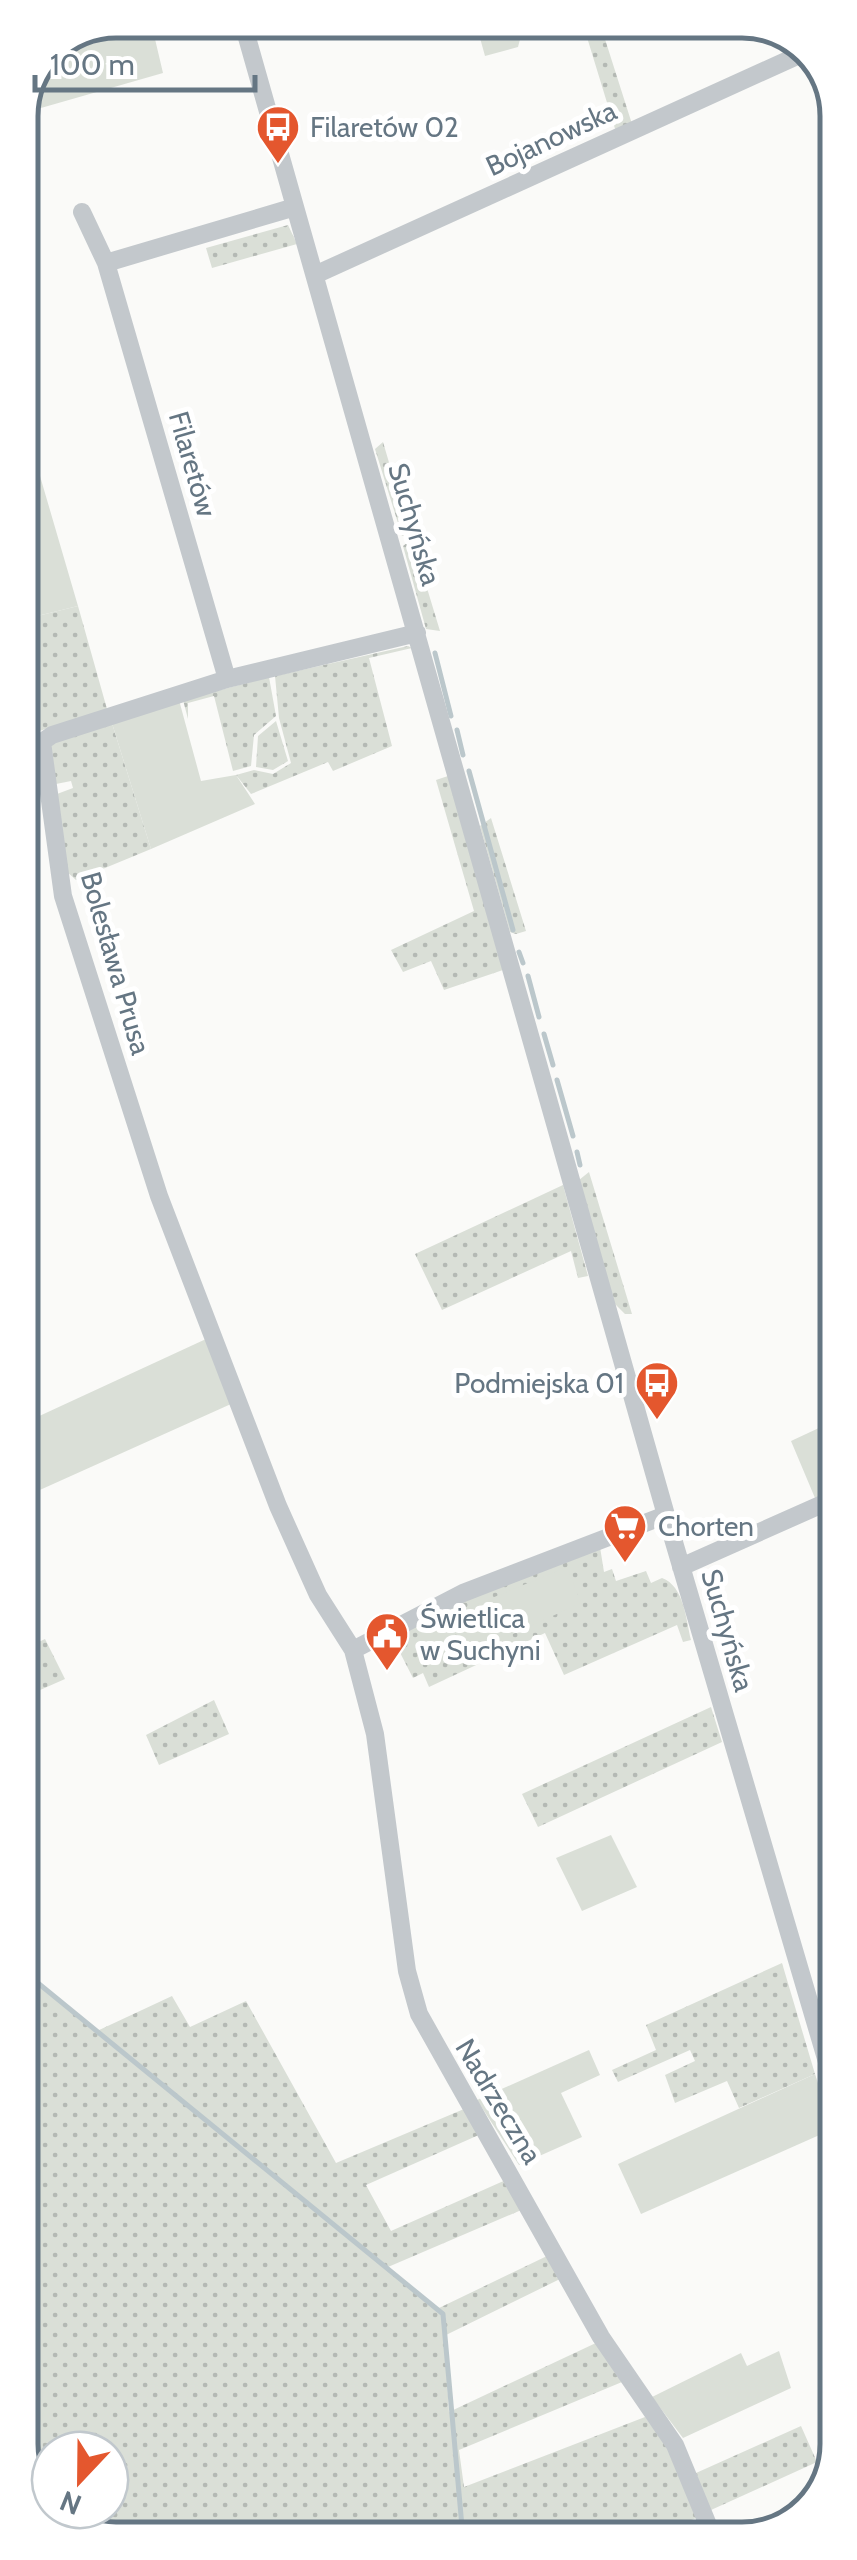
<svg xmlns="http://www.w3.org/2000/svg" width="857" height="2560" font-family="Cabin,sans-serif">
  <style>
    .grass { fill: url(#grass-dots); fill-rule: evenodd }
    .park { fill: url(#park-tufts) }
    .garden { fill: #dadfd7 }
    .lines { fill: none; stroke-linecap: round; stroke-linejoin: round }
    .stream { stroke: #bbc7cb; stroke-width: 5 }
    .minor { stroke: #c3c8cc; stroke-width: 18 }
    .labels { text-anchor: middle; stroke-width: 10; stroke-linejoin: round; paint-order: stroke }
    .poi-label { font-size: 28px; fill: #657683; stroke: #fff; text-anchor: start }
    .street-label { font-size: 28px; fill: #657683; stroke: #fff }
    .rim { fill: none; stroke: #657683; stroke-width: 5 }
  </style>
  <defs>
    <pattern id="grass-dots" width="8" height="8" patternUnits="userSpaceOnUse" patternTransform="scale(2.5)"><rect width="8" height="8" fill="#dadfd7"/><path d="M2 2h.1M6 6h.1" fill="none" stroke="#b4b9b4" stroke-width="1.8" stroke-linecap="round"/></pattern>
    <pattern id="park-tufts" width="24" height="20" patternUnits="userSpaceOnUse" patternTransform="scale(2.5)"><rect width="24" height="20" fill="#dadfd7"/><path d="M3 7l-1-3M5 7V3M7 7l1-3M15 17l-1-3M17 17v-4M19 17l1-3" fill="none" stroke="#b4b9b4"/></pattern>
  </defs>
  <rect width="100%" height="100%" fill="#fafaf8"/>
  <path class="grass" d="M582,21H657L604,36L632,124L616,132Z
    M288,225L297,244L212,268L206,248Z
    M383,442L410,534L402,536L375,449Z
    M412,539L413,542L440,631L426,629L403,546Z
    M78,606L107,709L21,737V620Z
    M408,646L412,648L369,658L392,746L333,771L328,762L251,794L236,775L254,770L273,774L291,763L279,718L275,676Z
    M269,677L276,716L254,735L251,766L233,771L214,696L188,703V719L183,700Z
    M111,720L151,849L76,880L66,871L57,794L73,788L71,781L56,784L50,744Z
    M276,721L288,761L273,770L256,767L258,736Z
    M448,776L503,970L444,990L431,961L403,972L391,950L474,911L436,780Z
    M491,818L526,931L516,934L510,932L480,826Z
    M589,1172L632,1314H625L614,1303L579,1180Z
    M563,1185L588,1276L578,1278L571,1251L442,1310L415,1254Z
    M600,1547L604,1572L612,1569L616,1581L646,1571L651,1583L662,1578C684,1586 686,1619 691,1640L683,1642L677,1625L564,1675L545,1633L429,1687L423,1673L413,1678L391,1635L466,1596Z
    M45,1639L65,1679L22,1698V1650Z
    M214,1700L229,1734L159,1765L146,1735Z
    M711,1707L722,1742L538,1827L522,1794Z
    M782,1963L815,2074L739,2108L727,2081L675,2103L665,2075L695,2061L690,2050L618,2082L612,2070L656,2050L646,2025Z
    M23,1971L97,2031L172,1996L190,2027L246,2001L336,2163L464,2109L481,2134L366,2185L391,2231L508,2179L526,2208L388,2267L443,2314L449,2412L598,2342L622,2382L459,2450L464,2487L645,2417L671,2451L699,2517L647,2537L109,2540L53,2517L23,2469ZM50,2450H110V2510H50Z
    M547,2256L560,2279L446,2335L445,2314L439,2308Z
    M801,2426L817,2462L711,2510L720,2537L696,2473Z"/>
  <path class="park" d="M451,1618L464,1643L431,1659L418,1633Z"/>
  <path class="garden" d="M116,20H229L155,39L163,73L20,114L48,48Z
    M475,20H525L518,47L485,56Z
    M21,411L78,606L21,620Z
    M179,700L201,781L236,775L255,804L151,849L111,720Z
    M206,1339L231,1404L22,1498V1424Z
    M836,1420V1489L815,1498L791,1441Z
    M567,1567L581,1603L471,1653L453,1614Z
    M611,1835L637,1887L582,1911L556,1858Z
    M589,2050L600,2075L561,2093L582,2137L519,2165L477,2100Z
    M815,2074L833,2129L641,2214L618,2164Z
    M779,2351L791,2388L683,2438L652,2397L741,2353L747,2366Z"/>
  <g class="lines">
    <path class="stream" d="M435,653L451,716
      M457,730L463,755
      M469,771L513,930
      M519,952L523,963
      M528,976L539,1017
      M544,1034L553,1065
      M557,1080L573,1136
      M577,1152L580,1165
      M22,1970L443,2314L463,2538"/>
    <path class="minor" d="M242,20L666,1515L837,2096
      M82,212L106,263L227,679
      M106,263L295,207
      M317,274L808,51
      M417,633L227,679L52,735L42,742L63,896L159,1196L278,1506L318,1595L353,1650L375,1734L407,1971L419,2014L601,2337L675,2445L713,2537
      M681,1567L836,1498
      M353,1650L463,1593L666,1515"/>
  </g>
  <defs>
    <g id="bus-pin" transform="scale(2.25)"><path d="M0 17L-7.5 6A9.5 9.5 0 1 1 7.5 6Z" fill="#e4572e" stroke="#fff"/><path d="M-5-6H5V4H4V6H2V4H-2V6H-4V4H-5ZM-3.5-4V0h7V-4ZM-3.5 1.2v1.5H-2V1.2ZM2 1.2v1.5H3.5V1.2Z" fill="#fff"/></g>
    <g id="supermarket-pin" transform="scale(2.25)"><path d="M0 17L-7.5 6A9.5 9.5 0 1 1 7.5 6Z" fill="#e4572e" stroke="#fff"/><path d="M-6-5.5h2.5l.6 2H6L4.5 2H-2.5L-4.4-4H-6ZM-1.5 3.2a1.3 1.3 0 1 0 .1 0ZM3 3.2a1.3 1.3 0 1 0 .1 0Z" fill="#fff"/></g>
    <g id="civic-pin" transform="scale(2.25)"><path d="M0 17L-7.5 6A9.5 9.5 0 1 1 7.5 6Z" fill="#e4572e" stroke="#fff"/><path d="M-.6-6.5H3V-4.5H.6V-3L4-1V1h2V6H-6V1h2V-1L-.6-3ZM-1.2 2.5V6h2.4V2.5Z" fill="#fff"/></g>
  </defs>
  <g fill-rule="evenodd">
    <use href="#bus-pin" x="278" y="127"/>
    <use href="#bus-pin" x="657" y="1383"/>
    <use href="#supermarket-pin" x="625" y="1526"/>
    <use href="#civic-pin" x="387" y="1634"/>
  </g>
  <g class="labels">
    <g class="poi-label">
      <text x="310" y="137">Filaretów 02</text>
      <text x="624" y="1393" text-anchor="end">Podmiejska 01</text>
      <text x="658" y="1536">Chorten</text>
      <text x="420" y="1628">Świetlica<tspan x="420" dy="32">w Suchyni</tspan></text>
    </g>
    <g class="street-label">
      <text transform="translate(551 138) rotate(-25)" y="10">Bojanowska</text>
      <text transform="translate(193 464) rotate(74)" y="10">Filaretów</text>
      <text transform="translate(415 524) rotate(74)" y="10">Suchyńska</text>
      <text transform="translate(116 963) rotate(74)" y="10">Bolesława Prusa</text>
      <text transform="translate(728 1630) rotate(74)" y="10">Suchyńska</text>
      <text transform="translate(499 2101) rotate(59)" y="10">Nadrzeczna</text>
    </g>
  </g>
  <path d="M0 0H857V2560H0ZM116 38H742A78 78 0 0 1 820 116V2444A78 78 0 0 1 742 2522H116A78 78 0 0 1 38 2444V116A78 78 0 0 1 116 38Z" fill="#fff" fill-rule="evenodd"/>
  <path class="rim" d="M116 38H742A78 78 0 0 1 820 116V2444A78 78 0 0 1 742 2522H116A78 78 0 0 1 38 2444V116A78 78 0 0 1 116 38Z"/>
  <g transform="translate(80 2480) rotate(202)"><circle r="48" fill="#ffffff" stroke="#c1c8cd" stroke-width="2.5"/>
  <path d="M0-8L18 38L0 25L-18 38Z" fill="#e4572e"/>
  <text y="-15" font-size="28" font-weight="bold" text-anchor="middle" fill="#657683">N</text>
  </g>
  <path d="M35 75v15h220v-15" fill="none" stroke="#657683" stroke-width="5"/>
  <text x="50" y="75" font-size="30" fill="#657683" stroke="#ffffff" stroke-width="8" paint-order="stroke">100 m</text>
</svg>
